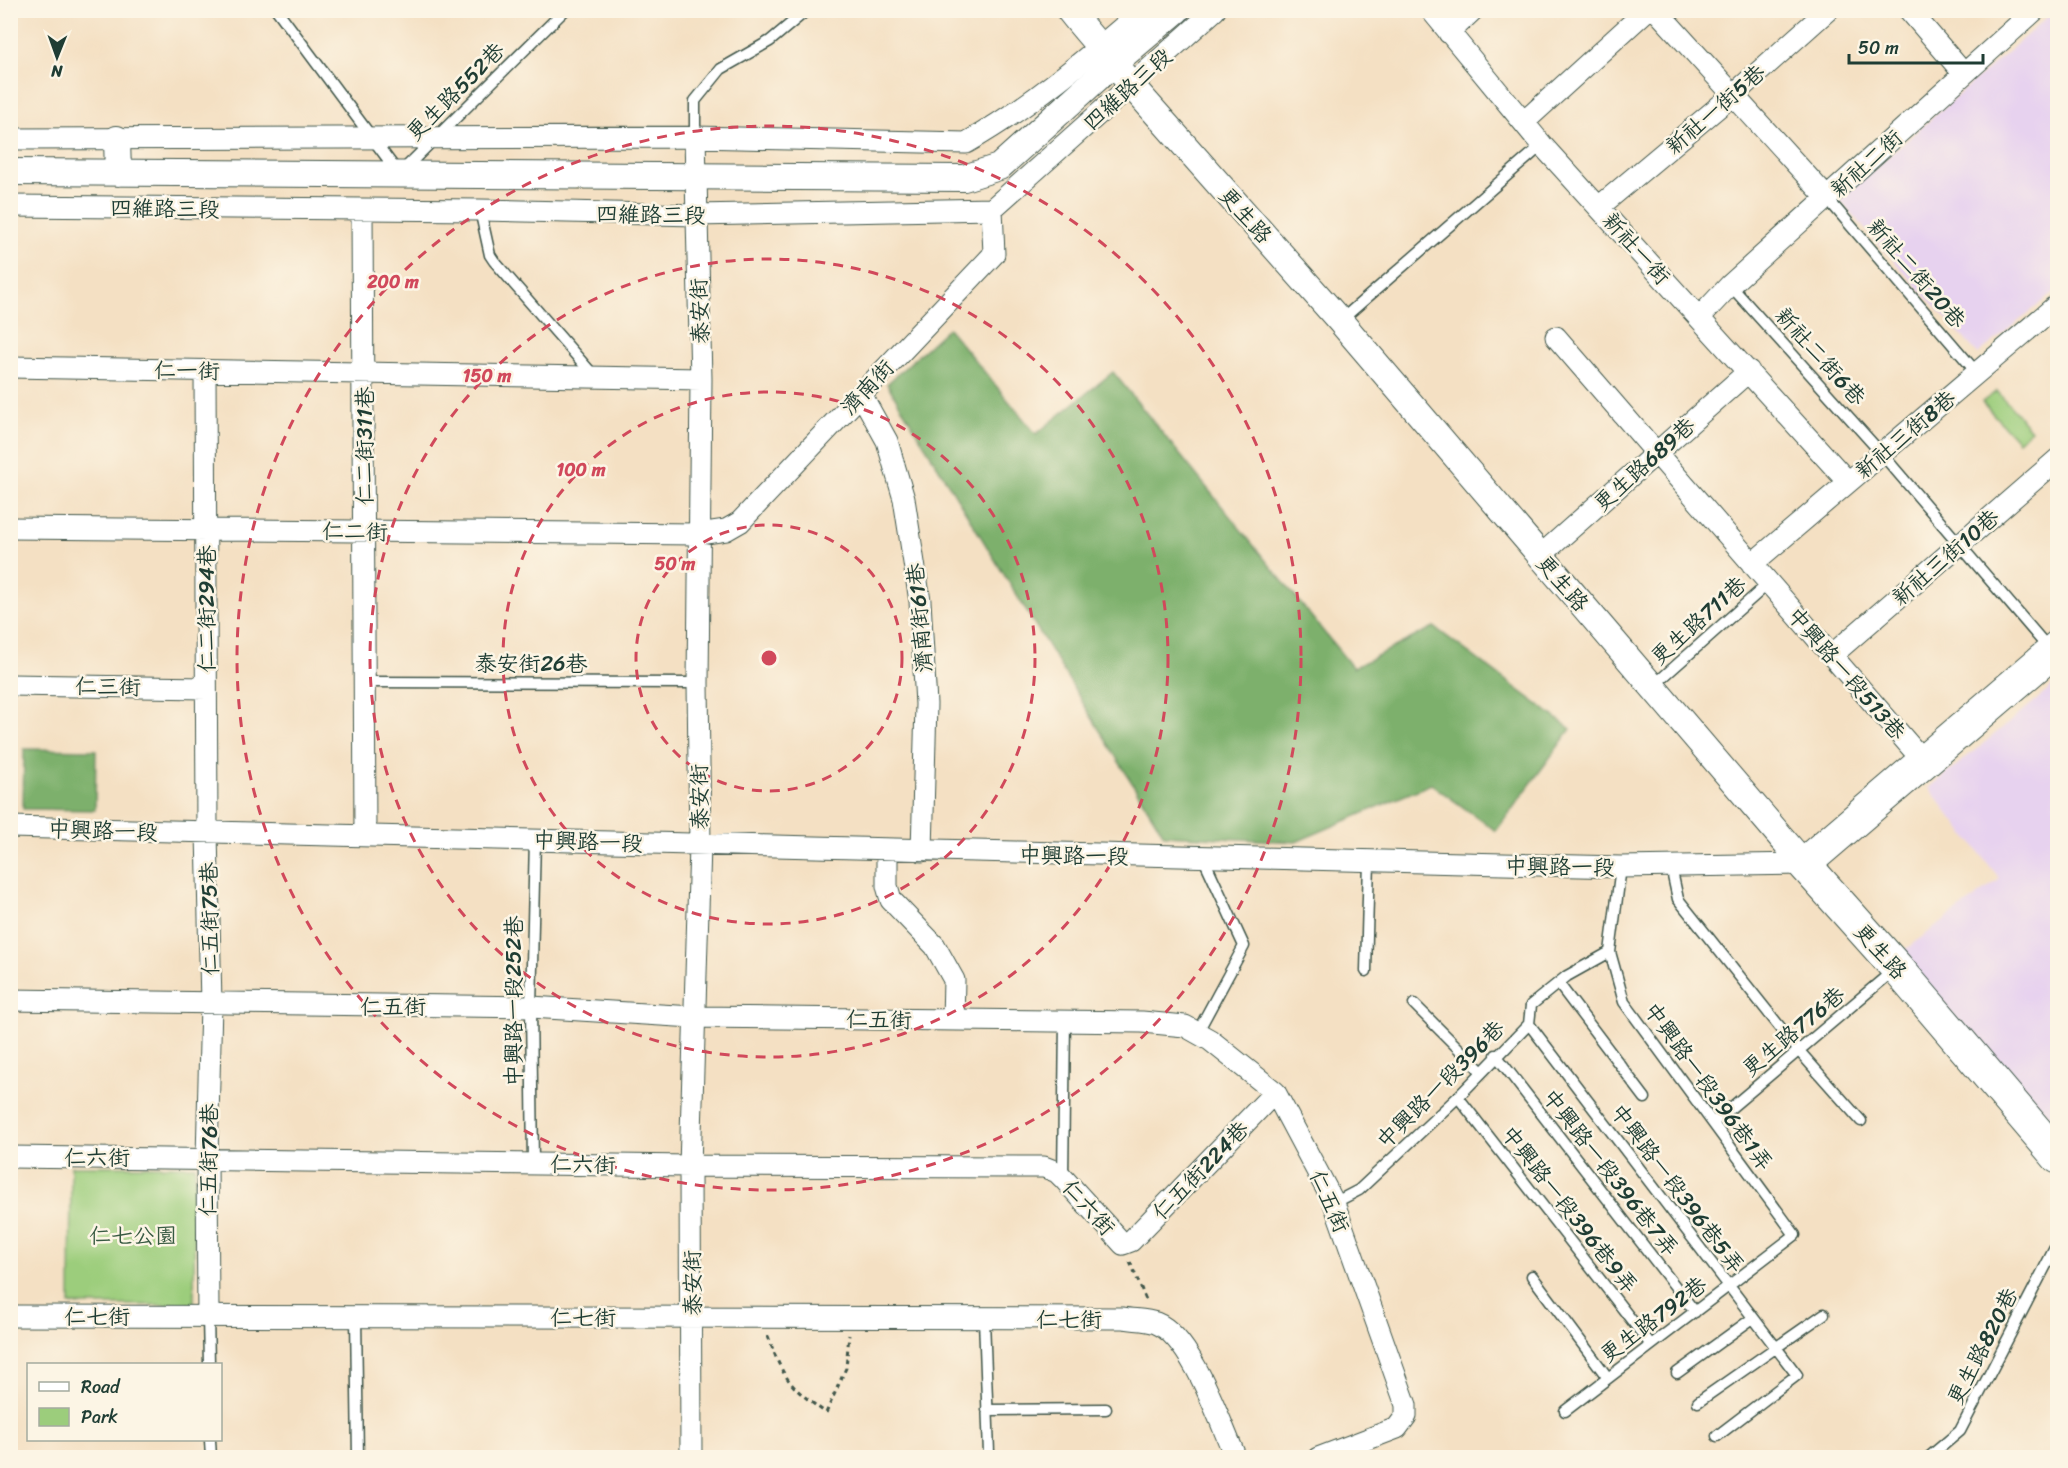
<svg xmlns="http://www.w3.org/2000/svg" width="2068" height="1468" font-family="Sriracha,'LXGW WenKai TC',sans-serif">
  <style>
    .built { fill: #e7d2ef }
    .green { fill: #9ccd7c; stroke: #5e8558; stroke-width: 1.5 }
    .forest { fill: #7db06c; stroke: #4e7650; stroke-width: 1.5 }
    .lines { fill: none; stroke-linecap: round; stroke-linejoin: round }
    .service-casing { stroke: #3f5549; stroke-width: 13 }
    .minor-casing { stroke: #3f5549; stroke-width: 23 }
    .tertiary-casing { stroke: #3f5549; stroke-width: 28 }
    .primary-casing { stroke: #3f5549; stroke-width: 35 }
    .path { stroke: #3f5549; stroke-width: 3; stroke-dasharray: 4.5 4.5; stroke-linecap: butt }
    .service { stroke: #fff; stroke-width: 10 }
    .minor { stroke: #fff; stroke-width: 21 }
    .tertiary { stroke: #fff; stroke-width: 26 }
    .primary { stroke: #fff; stroke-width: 33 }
    .ring { fill: none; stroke: #d1495b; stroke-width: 3; stroke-dasharray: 10 8 }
    .labels { text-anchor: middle; stroke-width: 5; stroke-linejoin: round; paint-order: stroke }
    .street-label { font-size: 22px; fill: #1f3d34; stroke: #fcf5e5 }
    .park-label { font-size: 22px; fill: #385a42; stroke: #fcf5e5 }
    .centre { fill: #d1495b; stroke: #fcf5e5; stroke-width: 3 }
    .ring-label { font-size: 18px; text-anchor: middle; font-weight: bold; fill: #d1495b; stroke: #fcf5e5; stroke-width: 5; stroke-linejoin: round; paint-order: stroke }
  </style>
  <rect width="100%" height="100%" fill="#fcf5e5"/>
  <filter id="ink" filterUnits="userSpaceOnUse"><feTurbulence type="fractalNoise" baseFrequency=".0167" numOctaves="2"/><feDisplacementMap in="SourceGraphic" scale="12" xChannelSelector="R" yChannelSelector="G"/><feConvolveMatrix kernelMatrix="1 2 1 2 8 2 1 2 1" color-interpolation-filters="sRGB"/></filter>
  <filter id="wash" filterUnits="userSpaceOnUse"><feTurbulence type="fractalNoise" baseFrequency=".008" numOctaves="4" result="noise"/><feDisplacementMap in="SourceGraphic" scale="24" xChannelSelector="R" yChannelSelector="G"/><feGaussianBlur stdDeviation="1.35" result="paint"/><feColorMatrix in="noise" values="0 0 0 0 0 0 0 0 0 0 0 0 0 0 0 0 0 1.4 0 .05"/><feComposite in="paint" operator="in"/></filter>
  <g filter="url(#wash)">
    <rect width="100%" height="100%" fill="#f4e0c3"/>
    <path class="built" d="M2054,11H2057V290L1978,354L1839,200Z
      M2057,683V1144L1895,957L2000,879L1929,788Z"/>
    <path class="green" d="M1997,391L2031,430L2018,441L1982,402Z
      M71,1166H195L194,1305H70Z"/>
    <path class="forest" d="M948,328L1036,434L1113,372L1353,668L1434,627L1571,729L1496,831L1431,784L1296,842L1164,835L887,384Z
      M24,749L96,750L95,810L23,809Z"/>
  </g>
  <g filter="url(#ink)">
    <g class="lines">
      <g class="service-casing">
        <path id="service" d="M277,10L399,174L565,10
          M695,137V101L721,69L770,41L807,10
          M1827,198L1977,373
          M480,210L490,255L494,261L595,377
          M1730,285L1882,454L2049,649
          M1340,321L1542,145
          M365,682L698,683
          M1653,686L1769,583
          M1671,867L1678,899L1799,1051L1861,1121
          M1366,971L1369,861
          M1558,983L1645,1098
          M1414,1004L1481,1071
          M1529,1024L1797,1375L1717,1436
          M1197,1033L1244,946L1203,857
          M1496,1055L1695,1312
          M1458,1097L1651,1345
          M1713,1123L1894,970
          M533,1163L531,1007L535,839
          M1063,1177L1065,1021
          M1334,1203L1359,1190L1458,1097L1529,1024L1531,1005L1567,976L1610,952L1621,867
          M1532,1276L1608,1378
          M208,1316L209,1364
          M356,1317L358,1458
          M984,1319L989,1453
          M1677,1373L1753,1318
          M1698,1402L1824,1314
          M987,1410L1106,1409
          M1565,1411L1795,1235L1624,1002L1610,952
          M210,1440L211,1458
          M1928,1458L1960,1431L2058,1242"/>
      </g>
      <g class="minor-casing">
        <path id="minor" d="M1431,10L1542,145L1848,482
          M1656,10L1827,198
          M1909,10L1964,74
          M1449,33L1473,10
          M1525,121L1647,10
          M10,139L695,137L966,143C1030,107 1087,58 1143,10
          M10,206L480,210L696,215L992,209L1215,10
          M1600,206L1734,94L1828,10
          M362,210L365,836
          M1699,318L1730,285L2035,10
          M1556,337L1924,762
          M10,367L701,379
          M205,371L207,833L211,1004L207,1157L208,1316
          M861,394L887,441L904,499L920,601L926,704L922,851
          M10,528L699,534L726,530L740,522L994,254L992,209
          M1540,556L1749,371
          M1752,564L2058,304
          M1832,655L2058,459
          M10,685L206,688
          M10,827L1621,867L1804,864
          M887,850V886L891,900L935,946L954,980L953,1020
          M10,1000L531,1007L693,1017L1142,1022L1185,1026L1210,1040L1275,1092L1334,1203L1406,1405V1416L1397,1428L1318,1458
          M10,1157L690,1166L1044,1167L1057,1172L1063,1178L1123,1244L1131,1241L1275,1092
          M10,1316L1123,1318C1133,1320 1146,1319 1156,1323C1192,1337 1220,1423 1236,1458
          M691,1458L690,1166L700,846L698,683L701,379L695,137"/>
      </g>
      <g class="tertiary-casing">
        <path id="tertiary" d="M1069,10C1089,36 1112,59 1131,85L1340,321L1804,864
          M117,139L118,173
          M10,172L964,178L999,167L1114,63L1177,10"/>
      </g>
      <g class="primary-casing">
        <path id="primary" d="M2058,647L1804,864L1897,968L2058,1157"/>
      </g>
      <path class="path" d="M1130,1262L1146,1300
        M768,1336C783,1379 790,1387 826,1413L846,1368L849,1335"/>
      <use href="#service" class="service"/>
      <use href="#minor" class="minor"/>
      <use href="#tertiary" class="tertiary"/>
      <use href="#primary" class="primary"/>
    </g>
  </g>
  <g class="ring">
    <circle cx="769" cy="658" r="133"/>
    <circle cx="769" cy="658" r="266"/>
    <circle cx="769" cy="658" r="399"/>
    <circle cx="769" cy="658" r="532"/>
  </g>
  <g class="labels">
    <g class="street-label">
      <text transform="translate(1127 89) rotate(-42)" y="8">四維路三段</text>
      <text transform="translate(455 91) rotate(-45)" y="8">更生路552巷</text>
      <text transform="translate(1715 109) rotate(-41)" y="8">新社一街5巷</text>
      <text transform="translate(1866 163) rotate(-42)" y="8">新社二街</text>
      <text transform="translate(165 208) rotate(1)" y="8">四維路三段</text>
      <text transform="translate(651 214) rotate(1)" y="8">四維路三段</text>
      <text transform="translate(1246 215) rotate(48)" y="8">更生路</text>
      <text transform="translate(1637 248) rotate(48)" y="8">新社一街</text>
      <text transform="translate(1917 273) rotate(49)" y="8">新社二街20巷</text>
      <text transform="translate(699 311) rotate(-92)" y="8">泰安街</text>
      <text transform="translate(1821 356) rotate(48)" y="8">新社二街6巷</text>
      <text transform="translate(187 370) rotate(1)" y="8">仁一街</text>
      <text transform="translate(867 387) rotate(-47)" y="8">濟南街</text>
      <text transform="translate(1905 434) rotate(-40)" y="8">新社三街8巷</text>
      <text transform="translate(364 446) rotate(-90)" y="8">仁二街311巷</text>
      <text transform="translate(1644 464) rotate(-42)" y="8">更生路689巷</text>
      <text transform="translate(355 531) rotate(1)" y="8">仁二街</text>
      <text transform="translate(1945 557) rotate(-41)" y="8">新社三街10巷</text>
      <text transform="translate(1563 583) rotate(49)" y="8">更生路</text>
      <text transform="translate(206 609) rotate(-90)" y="8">仁二街294巷</text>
      <text transform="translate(919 618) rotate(-95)" y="8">濟南街61巷</text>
      <text transform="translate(1698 620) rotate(-42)" y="8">更生路711巷</text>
      <text x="531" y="671">泰安街26巷</text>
      <text transform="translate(1847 673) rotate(49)" y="8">中興路一段513巷</text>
      <text transform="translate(108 686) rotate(1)" y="8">仁三街</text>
      <text transform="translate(699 797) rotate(-91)" y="8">泰安街</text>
      <text transform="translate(103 830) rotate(2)" y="8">中興路一段</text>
      <text transform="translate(588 841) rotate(2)" y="8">中興路一段</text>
      <text transform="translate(1074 855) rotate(1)" y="8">中興路一段</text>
      <text transform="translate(1560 866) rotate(1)" y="8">中興路一段</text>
      <text transform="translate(209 919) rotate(-91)" y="8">仁五街75巷</text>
      <text transform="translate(1881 951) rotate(48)" y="8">更生路</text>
      <text transform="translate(513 1001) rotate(-90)" y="8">中興路一段252巷</text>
      <text x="393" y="1014">仁五街</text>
      <text transform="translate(879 1019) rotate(1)" y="8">仁五街</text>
      <text transform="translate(1793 1031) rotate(-40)" y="8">更生路776巷</text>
      <text transform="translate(1440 1084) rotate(-45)" y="8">中興路一段396巷</text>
      <text transform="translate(1709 1086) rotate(54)" y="8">中興路一段396巷1弄</text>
      <text x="97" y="1165">仁六街</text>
      <text transform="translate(208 1160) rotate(-89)" y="8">仁五街76巷</text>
      <text transform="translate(583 1164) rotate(1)" y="8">仁六街</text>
      <text transform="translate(1200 1170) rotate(-46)" y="8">仁五街224巷</text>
      <text transform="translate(1611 1172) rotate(52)" y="8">中興路一段396巷7弄</text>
      <text transform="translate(1678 1188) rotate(53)" y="8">中興路一段396巷5弄</text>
      <text transform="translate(1330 1201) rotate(66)" y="8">仁五街</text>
      <text transform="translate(1089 1207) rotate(48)" y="8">仁六街</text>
      <text transform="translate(1570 1209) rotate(52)" y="8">中興路一段396巷9弄</text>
      <text transform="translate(692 1283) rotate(-91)" y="8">泰安街</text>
      <text x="97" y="1324">仁七街</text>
      <text x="583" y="1325">仁七街</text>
      <text x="1069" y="1327">仁七街</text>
      <text transform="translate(1653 1319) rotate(-37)" y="8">更生路792巷</text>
      <text transform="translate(1982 1346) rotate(-63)" y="8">更生路820巷</text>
    </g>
    <g class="park-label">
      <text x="133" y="1243">仁七公園</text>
    </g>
  </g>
  <circle cx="769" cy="658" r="9" class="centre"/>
  <g class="ring-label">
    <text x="393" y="288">200 m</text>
    <text x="487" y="382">150 m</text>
    <text x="581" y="476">100 m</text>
    <text x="675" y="570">50 m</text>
  </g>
  <rect width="2068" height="1468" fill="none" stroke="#fcf5e5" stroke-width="36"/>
  <rect x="27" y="1363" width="195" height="78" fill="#fcf5e5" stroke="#a4ab9e" stroke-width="1.5"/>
  <rect x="39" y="1382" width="30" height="9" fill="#ffffff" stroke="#a4ab9e" stroke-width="1.5"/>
  <text x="81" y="1393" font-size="18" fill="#1f3d34">Road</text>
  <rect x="39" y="1408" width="30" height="18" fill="#9ccd7c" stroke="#a4ab9e" stroke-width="1.5"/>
  <text x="81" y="1423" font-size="18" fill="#1f3d34">Park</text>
  <g transform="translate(57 57) rotate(181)" stroke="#fcf5e5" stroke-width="4.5" paint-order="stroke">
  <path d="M0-4.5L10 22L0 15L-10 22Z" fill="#1f3d34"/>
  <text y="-9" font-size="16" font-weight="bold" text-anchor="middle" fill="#1f3d34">N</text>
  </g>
  <path d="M1849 54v9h134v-9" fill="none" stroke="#1f3d34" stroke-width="3"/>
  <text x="1858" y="54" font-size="18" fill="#1f3d34" stroke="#fcf5e5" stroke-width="4.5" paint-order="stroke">50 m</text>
</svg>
